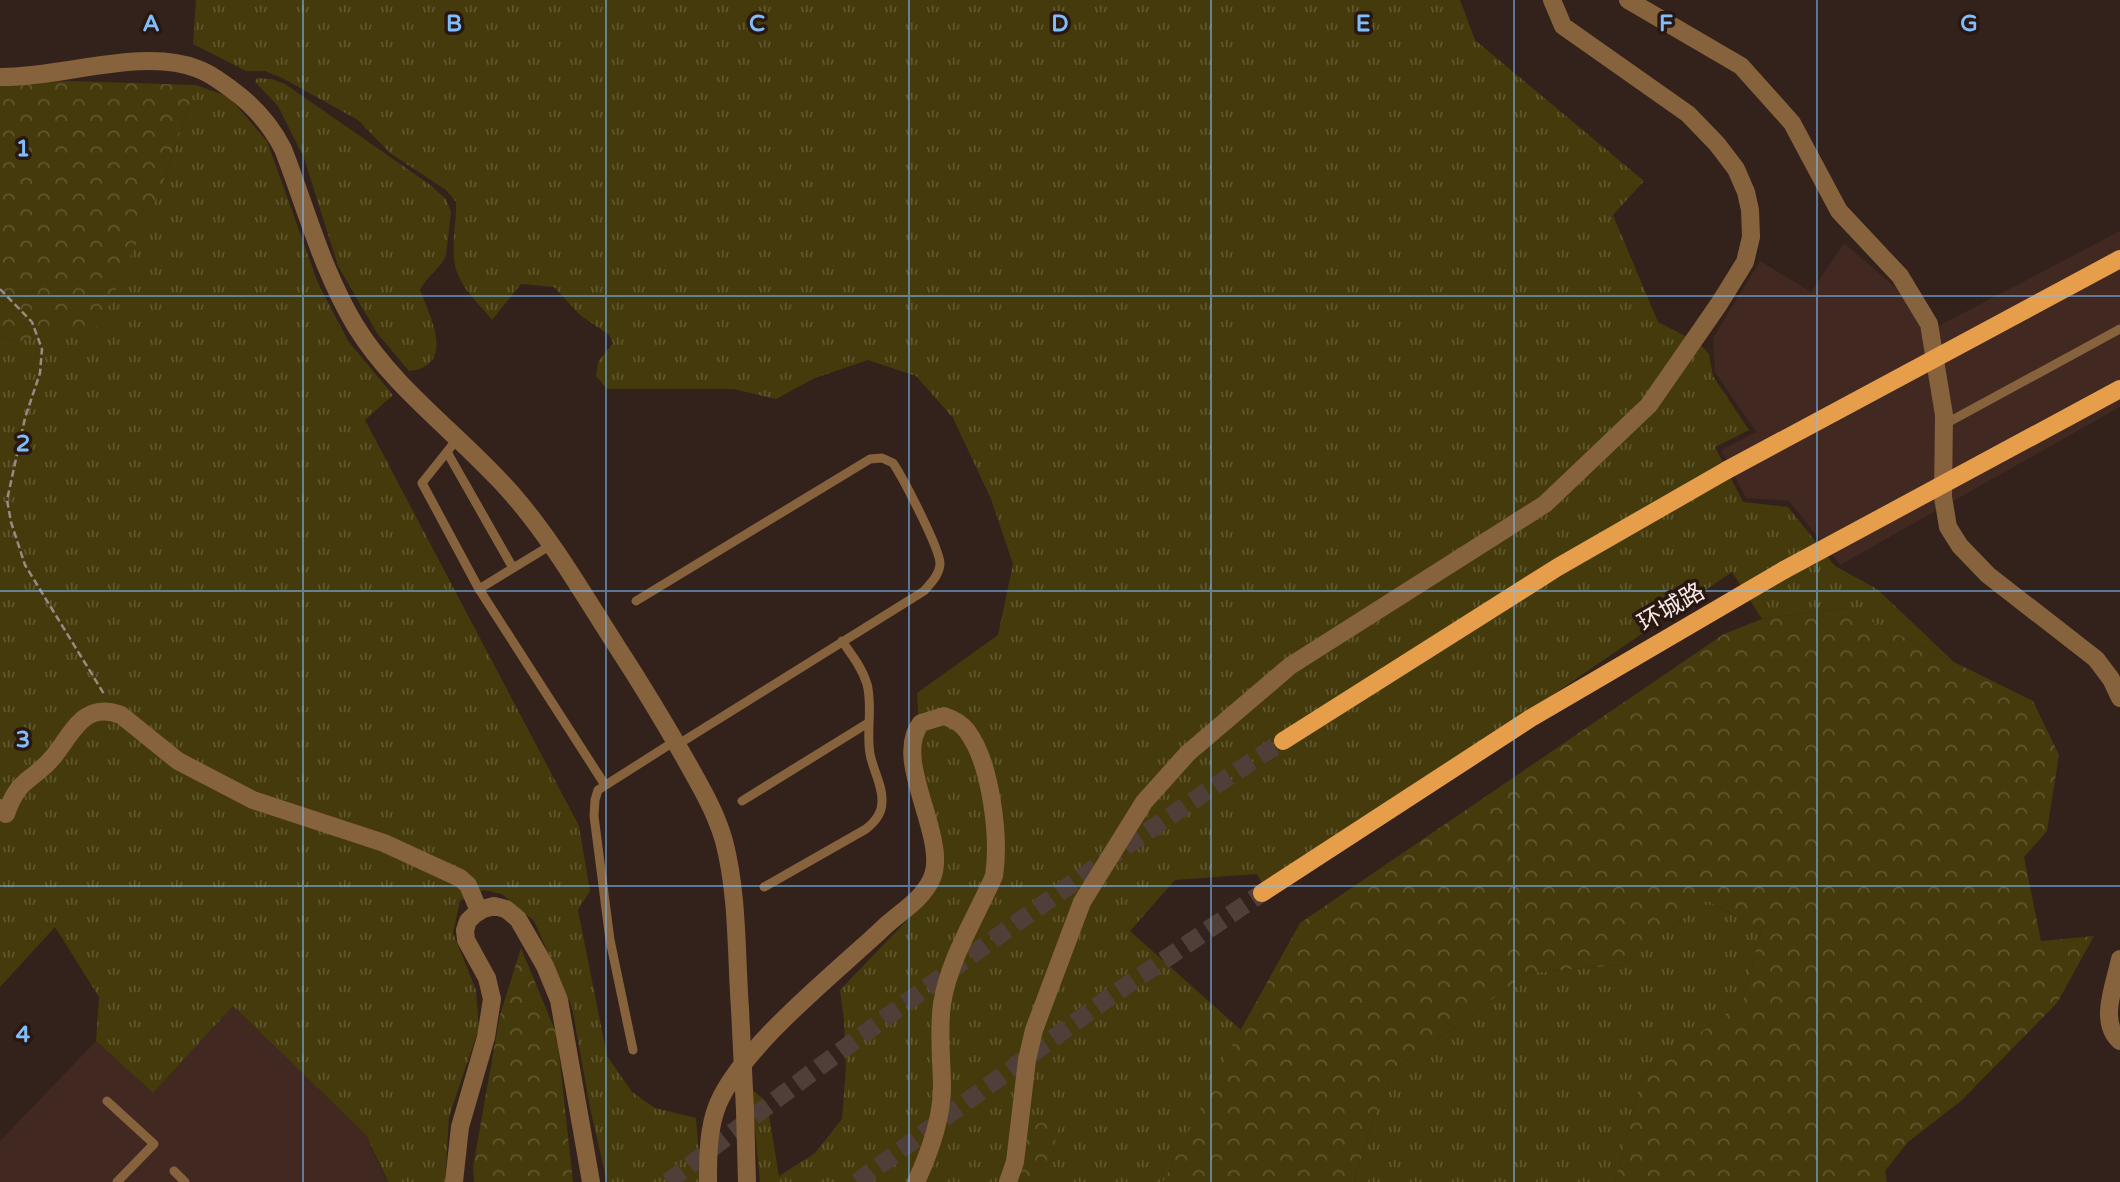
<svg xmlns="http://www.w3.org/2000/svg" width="2120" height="1182" font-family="'Varela Round','Noto Sans SC',sans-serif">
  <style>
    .built { fill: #412821 }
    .grass { fill: url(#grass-tufts) }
    .forest { fill: url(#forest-crowns) }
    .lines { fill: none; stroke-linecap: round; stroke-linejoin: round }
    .primary-tunnel { stroke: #503f39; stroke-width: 18; stroke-dasharray: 18 9; stroke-linecap: butt }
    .path { stroke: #998a85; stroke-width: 2.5; stroke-dasharray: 7 3.5; stroke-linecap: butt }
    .service { stroke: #86633d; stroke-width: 9 }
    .minor { stroke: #86633d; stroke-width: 18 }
    .primary { stroke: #e79e4a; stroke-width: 18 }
    .minor-bridge { stroke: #86633d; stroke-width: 18 }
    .primary-bridge { stroke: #e79e4a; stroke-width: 18 }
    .grid { fill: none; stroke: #81bdfa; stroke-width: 2; stroke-opacity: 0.55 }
    .labels { text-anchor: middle; stroke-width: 7; stroke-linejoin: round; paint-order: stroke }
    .street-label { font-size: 24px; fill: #f7eae6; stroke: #291712 }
    .grid-label { font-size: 23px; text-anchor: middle; font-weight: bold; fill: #81bdfa; stroke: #291712; stroke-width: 7; stroke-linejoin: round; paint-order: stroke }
  </style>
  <defs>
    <pattern id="grass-tufts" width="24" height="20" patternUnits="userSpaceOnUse" patternTransform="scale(1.75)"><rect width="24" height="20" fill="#443a0c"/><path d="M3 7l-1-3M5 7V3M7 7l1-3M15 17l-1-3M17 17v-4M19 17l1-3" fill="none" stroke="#60572f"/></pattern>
    <pattern id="forest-crowns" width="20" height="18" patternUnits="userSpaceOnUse" patternTransform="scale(1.75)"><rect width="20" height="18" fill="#443a0c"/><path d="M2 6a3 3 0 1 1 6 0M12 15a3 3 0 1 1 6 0" fill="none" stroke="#60572f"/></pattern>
  </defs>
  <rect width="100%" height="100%" fill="#33211b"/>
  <path class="built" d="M2120,231V407L1840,565L1789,501L1746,498L1721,450L1756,432L1715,372L1713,338L1760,261L1811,292L1844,243L1902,293L1927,332Z
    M233,1006L366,1135L387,1182H0V1141L96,1041L153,1093Z"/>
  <path class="grass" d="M196,0H1460L1475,40L1644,181L1613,215L1658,322L1699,343L1709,354L1713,376L1749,430L1715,447L1743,502L1788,507L1835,566L1877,589L1954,662L1844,608L1762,619L1732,572L1266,891L1257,874L1175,880L1130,931L1241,1030L1163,1182H1044V1177L1015,1182H760L751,1088L767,1103L779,1176L815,1153L842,1119L846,1065L844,1021L840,990L932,894L942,877L943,842L931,806L921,766L917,693L998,635L1013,564L991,499L953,418L916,376L868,360L815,378L776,399L733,389H607L596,376L598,362L613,343L609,335L580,315L554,287L521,284L492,320C482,307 466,293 459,277C448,255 457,225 456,202L446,190L390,153L358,120L284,79L265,71H246L193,44Z
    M257,78L272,79L285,84L429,184L446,199L451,212L446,256C440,269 427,276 420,290C431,318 456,366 409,371L377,333L338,266L304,158L278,106L255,82Z
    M196,85L229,97L267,141L318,283L348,341L393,395L365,420L579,826L590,891L578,910L607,1056L632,1092L655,1108L696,1118L701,1182H607L590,1108L572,1007L534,921L502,894L484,890L460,901L453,933L476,990L479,1028L449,1117L445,1182H388L366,1135L233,1006L153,1093L96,1041L99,997L55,927L0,987V337L20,341L163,183Z
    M1707,900L1761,930L1743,1001L1642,1076L1615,1182H1354L1374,1117L1396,1067L1460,1024L1527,973L1622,965Z"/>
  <path class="forest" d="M69,81L196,85L163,183L100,326L20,341L0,337V83Z
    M1844,608L2033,701L2059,755L2047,831L2024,857L2041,941L2094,936L2057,1003L1961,1101L1908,1142L1885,1171L1887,1182H1615L1642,1076L1743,1001L1761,930L1707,900L1622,965L1527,973L1460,1024L1396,1067L1374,1117L1354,1182H1163L1230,1049L1300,923L1724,634L1762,619Z
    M521,948L557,1035L573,1182H474L473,1167L500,1015Z
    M1063,1112L1044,1182H1016L1029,1128Z"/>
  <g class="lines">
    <path class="primary-tunnel" d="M668,1182C868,1028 1071,879 1283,741
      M857,1182L1104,1001L1262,893"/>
    <path class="path" d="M0,289L32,322L42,349L40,373L25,418L7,500L11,522L25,565L104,694"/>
    <path class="service" d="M1945,424L2120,329
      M458,438L422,483L479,589L605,785
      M447,452L513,568
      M479,589L551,545
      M636,601L870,459L882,458L893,463C903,478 939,547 940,563C940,574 931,583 924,591L677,745
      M742,801L868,723
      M764,887L866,829C875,822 882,814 882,802C883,786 873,770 870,754C866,731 873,707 867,684C862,668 852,655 842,641
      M633,1050L610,940L594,816L595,800L598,790L675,741
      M107,1101L154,1144L117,1182
      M174,1171L185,1182"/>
    <path class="minor" d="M1628,0L1741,66L1792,123L1839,211L1900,276L1929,324L1944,415L1943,497L1948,527L1960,546L1988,575L2096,659L2111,679L2120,698
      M0,77C61,78 143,47 198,69C210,73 221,82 231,89C253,105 271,125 283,149C306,208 322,270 355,325C395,391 463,437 513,495C552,540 582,592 614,642C640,682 665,723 688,764C702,789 716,813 724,841C738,894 736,953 740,1009
      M0,808L6,814C19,776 33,782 54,756C73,732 84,701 121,715L178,761L253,800L384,843L460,878L468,885L479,911
      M2120,959C2115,984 2098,1022 2120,1041
      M745,1110L747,1182
      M454,1182L460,1127L486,1037L492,999L487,978L466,940L465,930L468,921L475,914L483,909L494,906L506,909L518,919L545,966L559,1000L591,1182
      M708,1182C708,1156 708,1128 718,1104C742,1047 835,973 881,930C898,913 922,901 932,878C949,837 891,760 921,723L944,716C953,719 961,723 967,731C991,763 1000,837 994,876C976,917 949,959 942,1004C938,1033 942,1061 942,1090C941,1122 929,1154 916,1182
      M1008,1182L1015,1162L1027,1060L1034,1030L1082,902L1144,802L1188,753L1290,666L1545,504L1649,405L1719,304L1745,262L1751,237L1750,210L1746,192L1736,169L1717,144L1688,114L1563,26L1552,0"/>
    <path class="primary" d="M1283,741L1558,567L1727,470
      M1262,893L1531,718L1784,570"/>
    <path class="minor-bridge" d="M740,1009L745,1110"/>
    <path class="primary-bridge" d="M1727,470L2120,259
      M1784,570L2120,389"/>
  </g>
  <path class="grid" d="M303,0V1182M606,0V1182M909,0V1182M1211,0V1182M1514,0V1182M1817,0V1182M0,296H2120M0,591H2120M0,886H2120"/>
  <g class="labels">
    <g class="street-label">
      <text transform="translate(1671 607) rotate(-30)" y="8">环城路</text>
    </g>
  </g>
  <g class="grid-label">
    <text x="151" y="31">A</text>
    <text x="454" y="31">B</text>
    <text x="757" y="31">C</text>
    <text x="1060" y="31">D</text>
    <text x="1363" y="31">E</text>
    <text x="1666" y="31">F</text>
    <text x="1969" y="31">G</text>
    <text x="23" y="156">1</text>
    <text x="23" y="451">2</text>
    <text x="23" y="747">3</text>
    <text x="23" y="1042">4</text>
  </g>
</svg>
